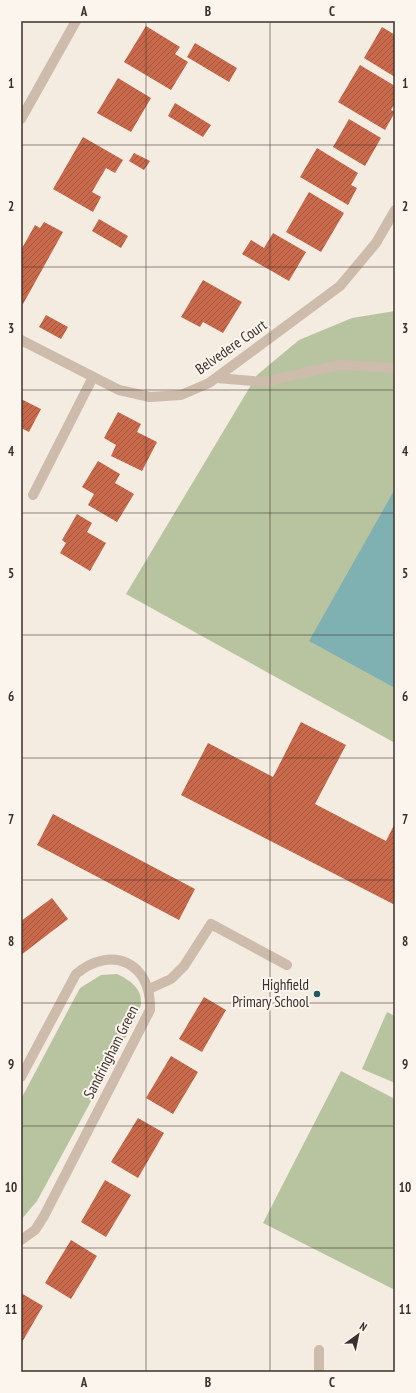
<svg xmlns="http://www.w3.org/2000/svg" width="416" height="1393" font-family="'PT Sans Narrow',sans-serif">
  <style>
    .green { fill: #b8c4a0 }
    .water { fill: #7fb0b2 }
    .building { fill: url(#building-hatch) }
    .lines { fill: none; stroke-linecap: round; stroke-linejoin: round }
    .lane { stroke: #cdbbac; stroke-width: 10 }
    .street { stroke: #cdbbac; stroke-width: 10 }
    .grid { fill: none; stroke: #3b302b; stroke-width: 1; stroke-opacity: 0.55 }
    .poi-dot { fill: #1f5a5e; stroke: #fbf5ee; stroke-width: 1.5 }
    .labels { text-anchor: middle; stroke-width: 4; stroke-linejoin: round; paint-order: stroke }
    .street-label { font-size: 15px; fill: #3b302b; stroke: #fbf5ee }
    .poi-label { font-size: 15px; fill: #3b302b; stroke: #fbf5ee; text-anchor: end }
    .neatline { fill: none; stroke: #3b302b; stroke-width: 1.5 }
    .grid-label { font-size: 13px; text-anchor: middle; font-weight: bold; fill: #3b302b }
  </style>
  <defs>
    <pattern id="building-hatch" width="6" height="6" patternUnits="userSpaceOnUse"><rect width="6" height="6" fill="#c8694b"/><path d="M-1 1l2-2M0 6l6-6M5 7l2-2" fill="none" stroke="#a4573f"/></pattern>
  </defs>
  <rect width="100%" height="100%" fill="#f4ebe1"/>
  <path class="green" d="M395,311V743L126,594L257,375L299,340L352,318Z
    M117,974C128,979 142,988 141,1002C141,1007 138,1013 136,1018L37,1201L21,1220V1099L80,988L101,975Z
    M387,1012L395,1016V1083L362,1069Z
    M341,1071L395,1099V1290L263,1223Z"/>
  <path class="water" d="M395,489V688L309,641Z"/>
  <path class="building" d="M146,26L180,47L175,54L188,62L171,90L124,62Z
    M382,27L395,35V77L364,58Z
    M195,43L237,68L229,82L187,57Z
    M360,65L395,86V103L391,110L395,112L385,130L338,102Z
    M118,78L151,98L131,132L97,113Z
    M175,103L211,125L203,137L168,116Z
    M349,119L381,138L365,166L333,147Z
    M83,137L123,160L115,173L106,168L92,192L101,197L93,212L53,189Z
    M317,148L358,173L351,185L357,188L348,205L300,177Z
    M134,153L150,161L144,170L129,161Z
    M309,192L344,213L321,252L286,232Z
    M99,219L128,236L121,248L92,231Z
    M44,222L63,232L23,304L21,303V250L35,225L40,228Z
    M273,233L306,252L289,281L242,254L251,240L264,248Z
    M203,280L242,302L223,333L203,322L200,327L181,317Z
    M46,315L68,327L61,339L39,327Z
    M21,399L41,409L29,432L21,428Z
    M118,412L141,424L137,432L157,442L142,471L111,456L116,445L104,438Z
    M98,461L120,474L115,483L134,494L117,522L88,505L94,494L82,487Z
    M77,514L92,523L87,532L106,543L90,571L60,553L66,543L62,540Z
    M301,722L346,745L315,804L386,841L395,823V905L181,795L208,743L273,777Z
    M53,814L195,889L179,920L37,845Z
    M52,898L68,919L21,955V921Z
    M204,997L226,1010L202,1052L179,1039Z
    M171,1056L198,1072L173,1114L146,1098Z
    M138,1118L164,1133L138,1178L111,1162Z
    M105,1180L131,1195L106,1237L81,1222Z
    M71,1240L97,1256L71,1299L45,1283Z
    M21,1293L43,1306L21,1344Z"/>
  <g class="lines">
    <path class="lane" d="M217,378L264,382L339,365L395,368
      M33,495L93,377
      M149,989L171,979L184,966L211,924L287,965
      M319,1350V1372"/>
    <path class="street" d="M21,119L76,21
      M21,340L119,390L150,397L181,395L209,383L340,286L376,243L395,210
      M21,1077L76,974C112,944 152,963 150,1010L44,1216L35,1230L21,1240"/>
  </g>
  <path class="grid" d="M146,21V1372M270,21V1372M21,145H395M21,267H395M21,390H395M21,513H395M21,635H395M21,758H395M21,880H395M21,1003H395M21,1126H395M21,1248H395"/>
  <circle class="poi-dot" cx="317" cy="994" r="4"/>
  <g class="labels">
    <g class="street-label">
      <text transform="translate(231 347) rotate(-35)" y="5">Belvedere Court</text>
      <text transform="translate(111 1052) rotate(-63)" y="5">Sandringham Green</text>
    </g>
    <g class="poi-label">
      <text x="309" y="990">Highfield<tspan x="309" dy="17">Primary School</tspan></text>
    </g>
  </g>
  <rect width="416" height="1393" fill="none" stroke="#fbf5ee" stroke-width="44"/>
  <g transform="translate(358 1335) rotate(33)" stroke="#fbf5ee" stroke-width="3" paint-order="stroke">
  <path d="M0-3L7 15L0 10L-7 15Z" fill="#3b302b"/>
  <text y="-6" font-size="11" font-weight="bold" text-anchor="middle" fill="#3b302b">N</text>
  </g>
  <rect x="22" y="22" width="372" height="1349" class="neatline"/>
  <g class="grid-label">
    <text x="84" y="16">A</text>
    <text x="208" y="16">B</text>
    <text x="332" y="16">C</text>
    <text x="11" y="88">1</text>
    <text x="405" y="88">1</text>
    <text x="11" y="211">2</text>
    <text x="405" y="211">2</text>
    <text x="11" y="333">3</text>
    <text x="405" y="333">3</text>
    <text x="11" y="456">4</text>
    <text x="405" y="456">4</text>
    <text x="11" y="578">5</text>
    <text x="405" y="578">5</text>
    <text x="11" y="701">6</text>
    <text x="405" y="701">6</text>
    <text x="11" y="824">7</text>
    <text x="405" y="824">7</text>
    <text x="11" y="946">8</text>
    <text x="405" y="946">8</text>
    <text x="11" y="1069">9</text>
    <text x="405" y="1069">9</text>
    <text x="11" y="1192">10</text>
    <text x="405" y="1192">10</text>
    <text x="11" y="1314">11</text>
    <text x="405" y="1314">11</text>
    <text x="84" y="1387">A</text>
    <text x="208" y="1387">B</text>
    <text x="332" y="1387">C</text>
  </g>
</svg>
